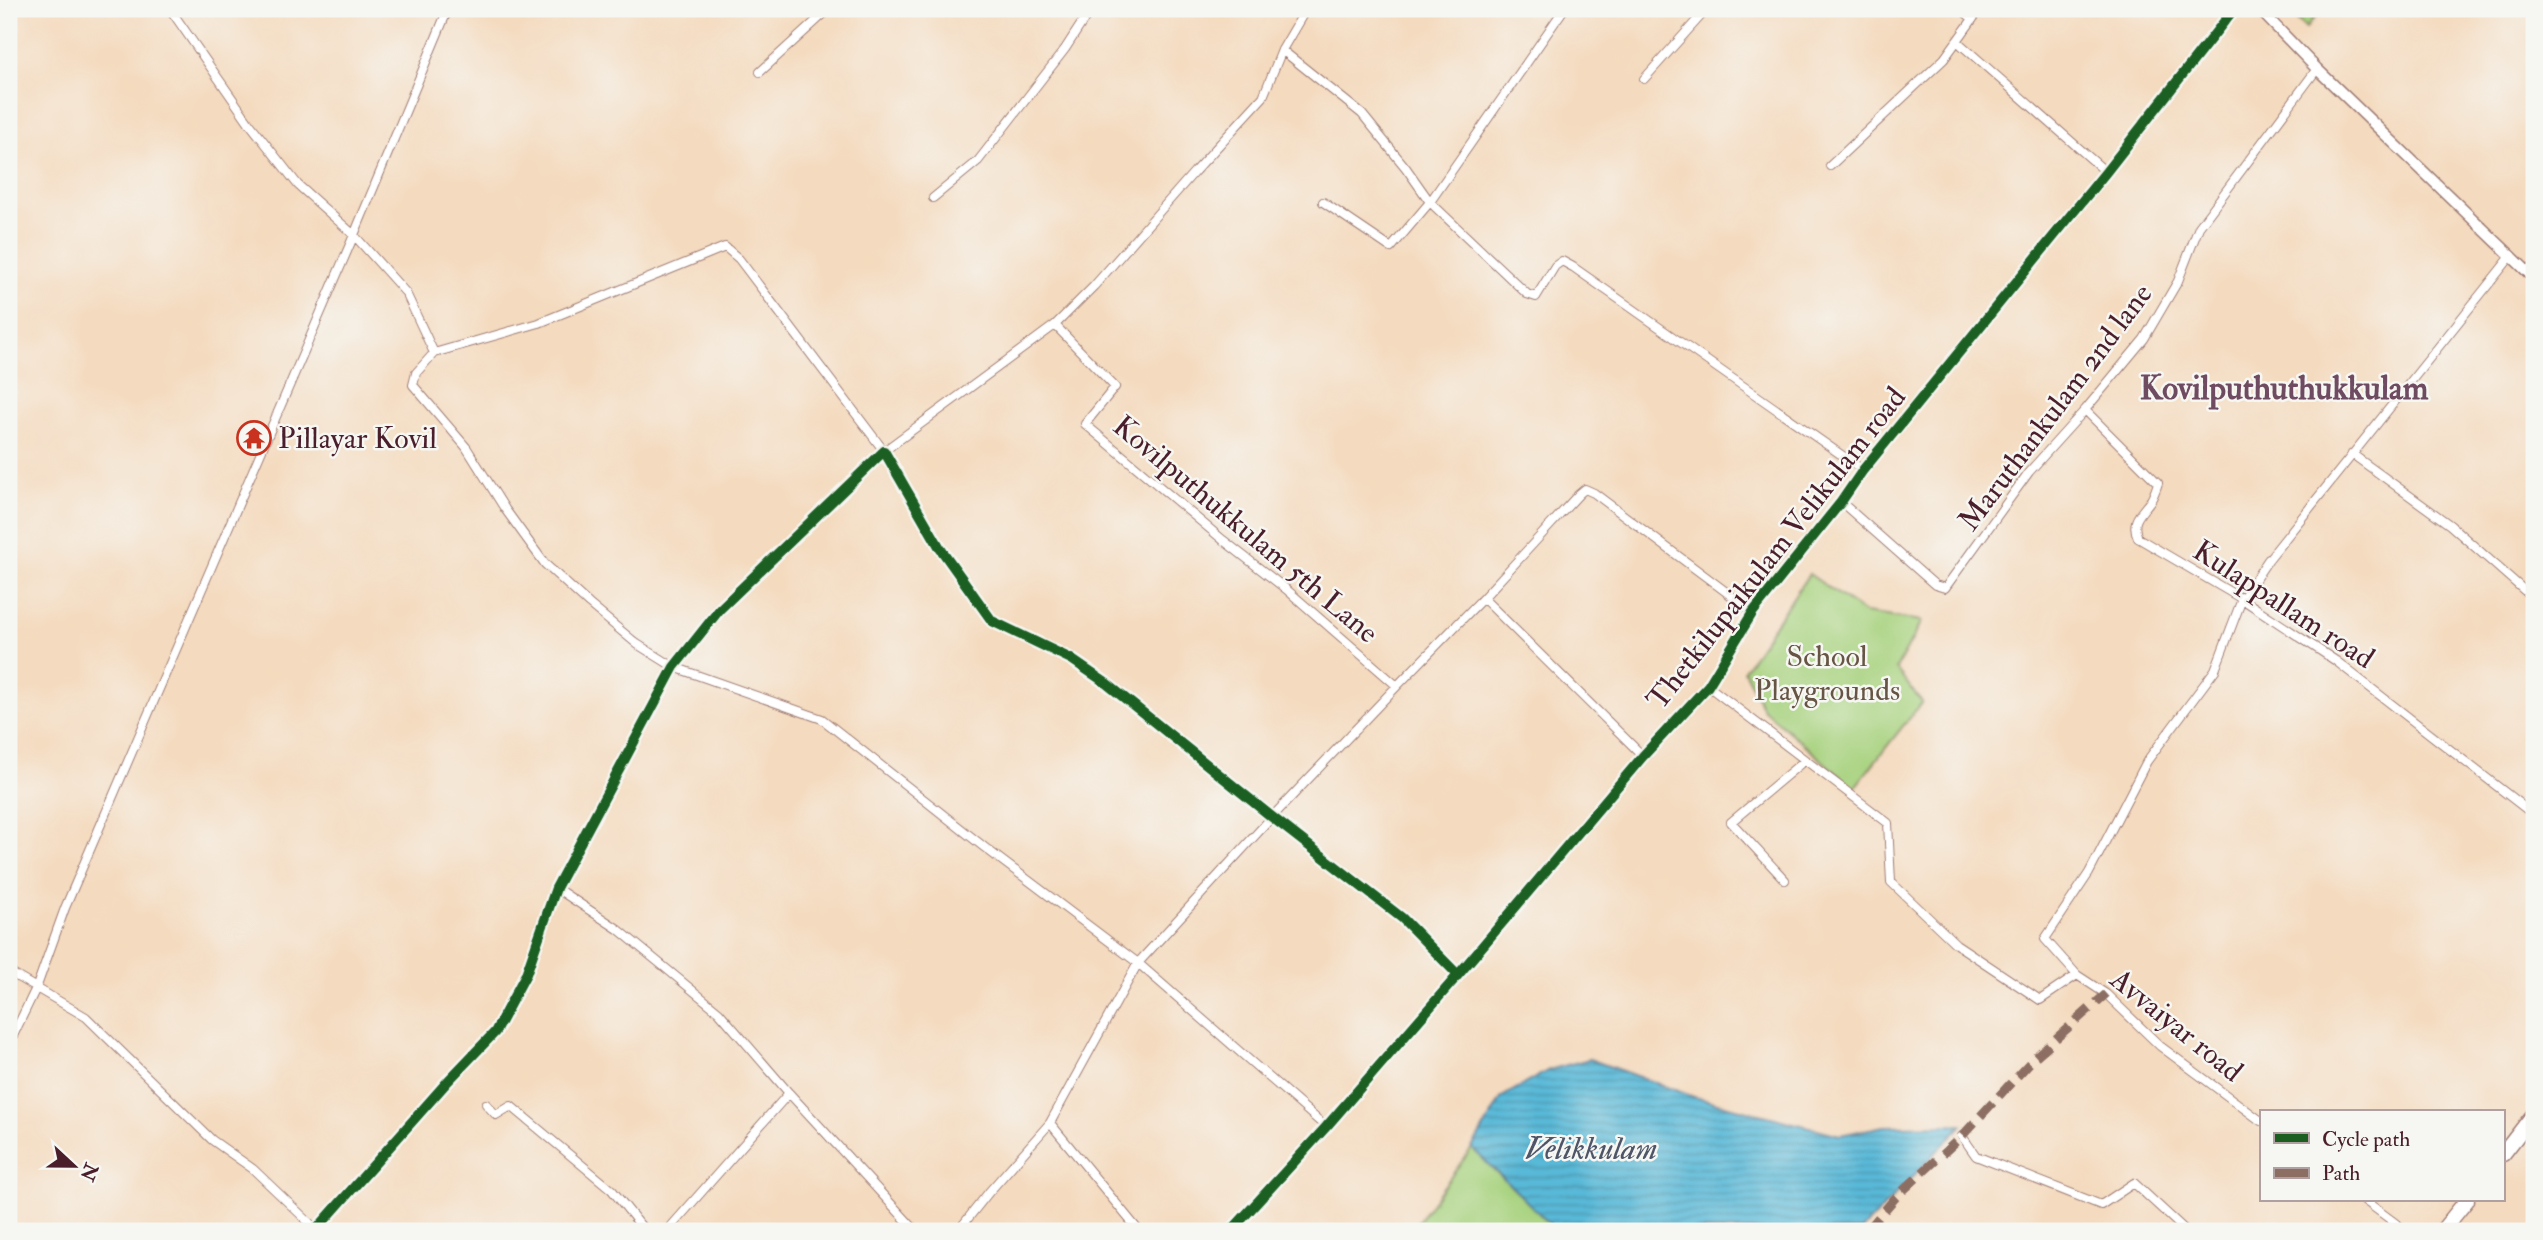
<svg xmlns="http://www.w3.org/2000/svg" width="2543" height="1240" font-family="'IM FELL Double Pica',serif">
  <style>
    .green { fill: #a7d27e; stroke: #787854; stroke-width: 2 }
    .water { fill: url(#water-rules); stroke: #526c82; stroke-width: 2 }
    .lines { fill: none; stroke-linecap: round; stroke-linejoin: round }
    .minor-casing { stroke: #9f7c74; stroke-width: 10 }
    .tertiary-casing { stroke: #9f7c74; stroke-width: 13 }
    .trunk-casing { stroke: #9f7c74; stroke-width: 17 }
    .minor { stroke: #fff; stroke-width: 8 }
    .tertiary { stroke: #fff; stroke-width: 10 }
    .trunk { stroke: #fff; stroke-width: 14 }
    .quiet { stroke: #8d6e63; stroke-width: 9; stroke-dasharray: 18 9; stroke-linecap: butt }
    .cycleway-casing { stroke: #f6f6f2; stroke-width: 15 }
    .cycleway { stroke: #1b5e20; stroke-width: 10 }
    .labels { text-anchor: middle; stroke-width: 5; stroke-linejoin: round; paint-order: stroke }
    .street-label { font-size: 30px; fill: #4a1f2b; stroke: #f6f6f2 }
    .poi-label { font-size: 30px; fill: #4a1f2b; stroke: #f6f6f2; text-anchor: start }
    .park-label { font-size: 30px; fill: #654; stroke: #f6f6f2 }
    .water-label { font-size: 32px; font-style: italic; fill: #4f5568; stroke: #f6f6f2 }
    .quarter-label { font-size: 33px; font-weight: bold; fill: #6f4b61; stroke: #f6f6f2 }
  </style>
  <defs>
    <pattern id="water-rules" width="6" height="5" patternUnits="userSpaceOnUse" patternTransform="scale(1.75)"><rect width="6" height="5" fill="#59b9d8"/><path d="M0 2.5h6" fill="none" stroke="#4c96af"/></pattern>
  </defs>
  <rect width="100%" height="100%" fill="#f6f6f2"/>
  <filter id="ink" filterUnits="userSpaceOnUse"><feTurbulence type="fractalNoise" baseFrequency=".0143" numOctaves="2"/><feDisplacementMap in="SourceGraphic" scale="14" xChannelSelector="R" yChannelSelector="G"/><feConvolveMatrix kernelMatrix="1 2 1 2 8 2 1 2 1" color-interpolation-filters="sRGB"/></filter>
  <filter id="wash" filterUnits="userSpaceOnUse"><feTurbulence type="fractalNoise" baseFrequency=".00686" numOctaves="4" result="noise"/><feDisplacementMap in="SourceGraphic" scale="28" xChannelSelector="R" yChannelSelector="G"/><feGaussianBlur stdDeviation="1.57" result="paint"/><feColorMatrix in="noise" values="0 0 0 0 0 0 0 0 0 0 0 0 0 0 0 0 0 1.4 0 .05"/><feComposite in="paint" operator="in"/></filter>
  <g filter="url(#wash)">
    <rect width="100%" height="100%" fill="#f4dabe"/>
    <path class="green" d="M2286,9H2322L2306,28Z
      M1809,574L1865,613L1922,621L1896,669L1922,702L1854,788L1763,709L1744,670Z
      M1472,1148L1550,1224L1548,1231H1411Z"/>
    <path class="water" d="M1589,1059L1694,1097L1840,1135L1884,1126L1962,1125L1861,1231H1548L1550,1224L1472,1148L1502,1097L1549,1070Z"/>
  </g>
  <g filter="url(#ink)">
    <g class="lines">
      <g class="minor-casing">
        <path id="minor" d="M170,9L250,124L298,185L354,235L406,293L434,353L539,323L725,247L739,259L884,451L1055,325
          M1306,9L1282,50L1263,97L1195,171L1094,286L1055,325L1115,387L1085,424L1223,540L1286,589L1397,686L1483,598L1643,756
          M1961,9L1973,19
          M1958,42L2106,172
          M1282,50L1362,114L1406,168L1430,202L1527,294L1536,297L1555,266L1562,261L1573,267L1863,470
          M760,72L829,9
          M1644,79L1707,9
          M1830,166L1944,59L1980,9
          M933,198L978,161L1065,49L1091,9
          M1323,202L1391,248L1430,202L1564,9
          M434,353L416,373L413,385L466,447L505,509L545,564L589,604L637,644L674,667L822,719L984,847L1138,963L1326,1127
          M2085,410L2158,483C2156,489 2154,495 2151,500C2141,514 2130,520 2138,538L2242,599L2336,661L2534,815
          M2352,454L2450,525L2534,599
          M1841,502L1935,585L1945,588L2029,472L2085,410L2144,339L2178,281L2199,227L2317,69
          M1483,598L1579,494L1585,489L1594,493L1753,612
          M1708,686L1888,823L1891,882L1956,944L2040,1000L2077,975L2106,994L2160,1046L2261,1121
          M1785,880L1731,822L1805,760
          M556,888L618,929L719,1012L789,1093L916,1231
          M9,972L86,1017L212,1140L253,1169L318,1231
          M2077,975L2045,939L2089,873L2147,761L2215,670L2242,599L2268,560L2512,255
          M9,1044L37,986L65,908L354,235L448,9
          M486,1104L496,1115L511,1106L612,1190L645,1231
          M1962,1136L1976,1156L2101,1205L2134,1183L2186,1231
          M2364,1200L2406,1231
          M315,1231L448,1081L495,1032L526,974L556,888L674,667L720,609L884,451L940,548L992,621L1071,659L1106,683L1272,817L1402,918L1458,975
          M667,1231L789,1093
          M958,1231L989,1192L1050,1123
          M1139,1231L1050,1123L1138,963L1272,817L1397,686
          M1231,1231L1326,1127L1458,975L1643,756L1708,686L1753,612L1841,502L1863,470L2106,172L2234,9"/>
      </g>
      <g class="tertiary-casing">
        <path id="tertiary" d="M2259,9L2317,69L2534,278"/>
      </g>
      <g class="trunk-casing">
        <path id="trunk" d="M2503,1154L2534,1114
          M2442,1231L2467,1200"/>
      </g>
      <use href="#minor" class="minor"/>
      <use href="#tertiary" class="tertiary"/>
      <use href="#trunk" class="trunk"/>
      <path class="quiet" d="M1867,1231L1895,1198L1962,1136L2034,1058L2106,994"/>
      <g class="cycleway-casing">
        <path id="cycleway" d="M315,1231L448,1081L495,1032L526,974L556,888L674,667L720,609L884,451L940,548L992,621L1071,659L1106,683L1272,817L1402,918L1458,975
          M1231,1231L1326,1127L1458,975L1643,756L1708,686L1753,612L1841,502L1863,470L2106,172L2234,9"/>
      </g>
      <use href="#cycleway" class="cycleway"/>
    </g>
  </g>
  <defs>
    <g id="temple-ring" transform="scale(1.75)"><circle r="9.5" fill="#f6f6f2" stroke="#c8321e" stroke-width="1.5"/><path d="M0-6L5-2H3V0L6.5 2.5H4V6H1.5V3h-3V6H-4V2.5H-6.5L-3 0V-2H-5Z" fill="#c8321e"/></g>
  </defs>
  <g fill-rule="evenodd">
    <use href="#temple-ring" x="254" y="438"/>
  </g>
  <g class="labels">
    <g class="street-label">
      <text transform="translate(2055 407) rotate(-53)" y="10">Maruthankulam 2nd lane</text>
      <text transform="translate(1246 529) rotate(40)" y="10">Kovilputhukkulam 5th Lane</text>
      <text transform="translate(1776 548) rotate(-52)" y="10">Thetkilupaikulam Velikulam road</text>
      <text transform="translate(2284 604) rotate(33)" y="10">Kulappallam road</text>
      <text transform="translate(2177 1025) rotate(39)" y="10">Avvaiyar road</text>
    </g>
    <g class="poi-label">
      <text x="278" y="448">Pillayar Kovil</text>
    </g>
    <g class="park-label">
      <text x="1827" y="666">School<tspan x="1827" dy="34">Playgrounds</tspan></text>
    </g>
    <g class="water-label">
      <text x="1591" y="1159">Velikkulam</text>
    </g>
    <g class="quarter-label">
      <text x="2284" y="399">Kovilputhuthukkulam</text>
    </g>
  </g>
  <rect width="2543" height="1240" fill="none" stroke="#f6f6f2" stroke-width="35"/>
  <rect x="2260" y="1110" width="245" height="91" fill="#f6f6f2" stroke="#b1a0a2" stroke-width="2"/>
  <rect x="2274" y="1133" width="35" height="10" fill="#1b5e20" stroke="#b1a0a2" stroke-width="2"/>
  <text x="2322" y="1146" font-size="21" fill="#4a1f2b">Cycle path</text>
  <rect x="2274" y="1168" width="35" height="10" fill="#8d6e63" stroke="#b1a0a2" stroke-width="2"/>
  <text x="2322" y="1180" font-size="21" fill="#4a1f2b">Path</text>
  <g transform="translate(74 1166) rotate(112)" stroke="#f6f6f2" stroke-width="5" paint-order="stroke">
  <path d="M0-5L12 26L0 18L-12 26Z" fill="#4a1f2b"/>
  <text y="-10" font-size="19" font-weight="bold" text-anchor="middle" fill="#4a1f2b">N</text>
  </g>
</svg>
